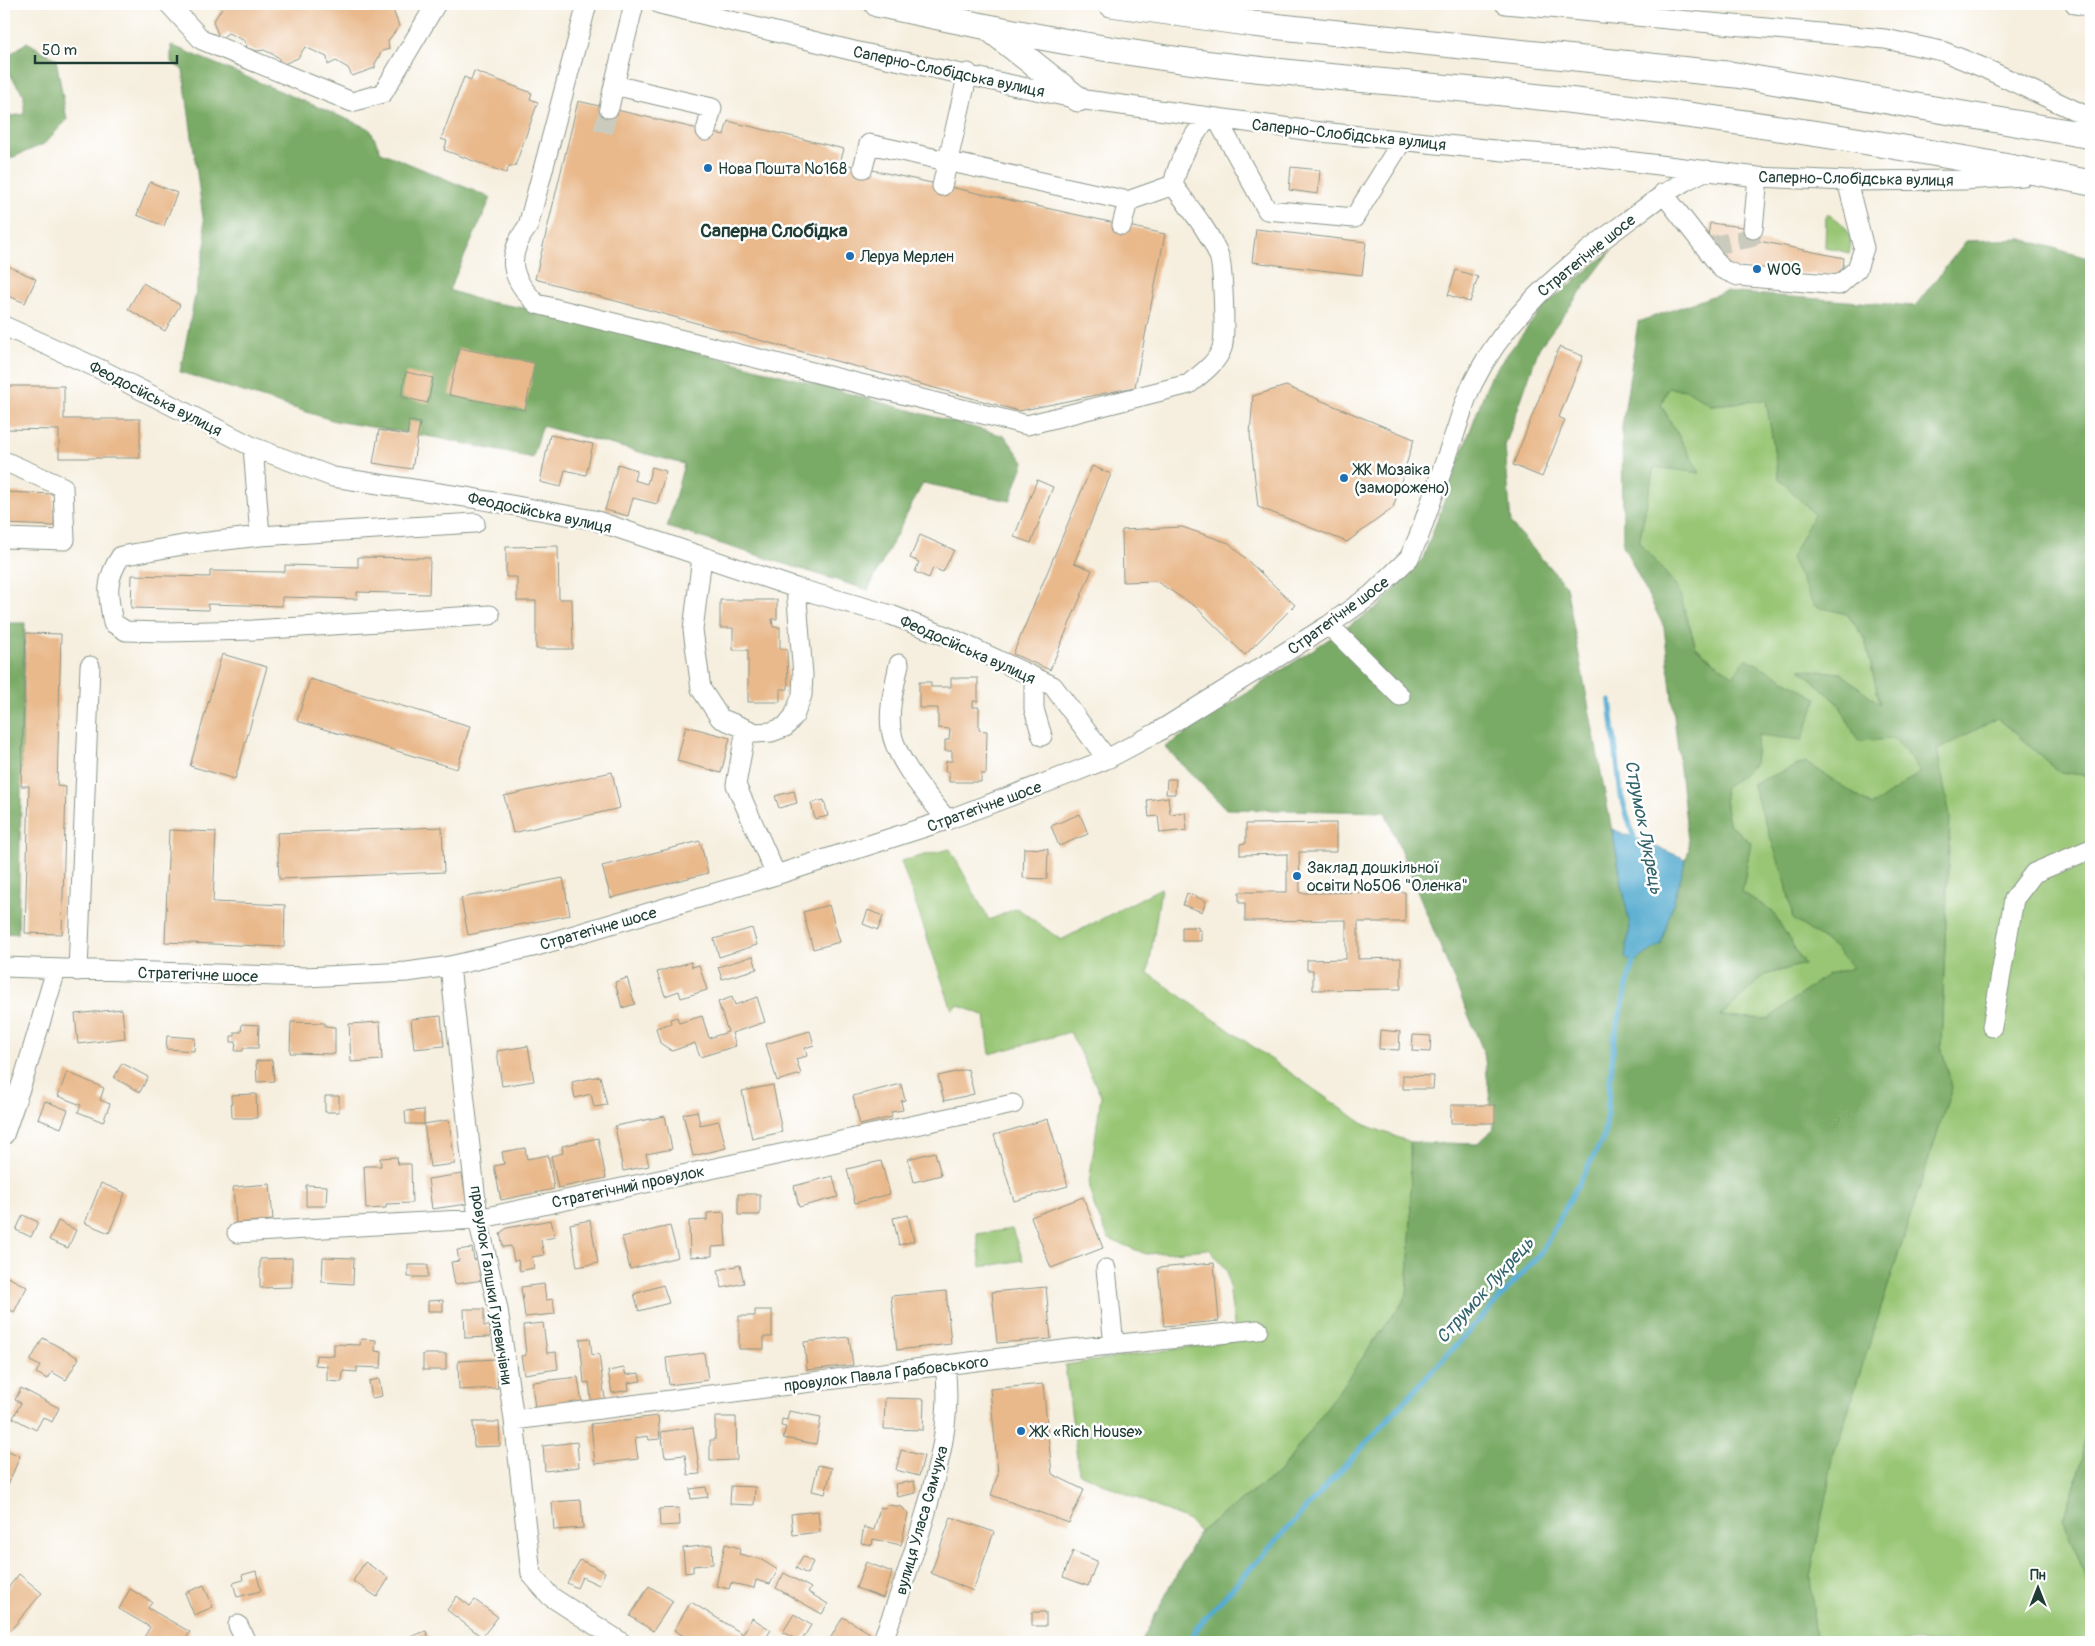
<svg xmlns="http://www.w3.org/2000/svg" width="2095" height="1646" font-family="Pangolin,sans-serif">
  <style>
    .green { fill: #99c674; stroke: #5c8254 }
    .forest { fill: #7aab66; stroke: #4c744d; fill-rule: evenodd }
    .water { fill: #52aacf; stroke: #387482 }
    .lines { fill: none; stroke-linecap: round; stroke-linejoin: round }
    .stream { stroke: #52aacf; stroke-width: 5.5 }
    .building { fill: #e9b98c }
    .minor-tunnel { stroke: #cbcbbd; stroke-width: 19; stroke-dasharray: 19 9; stroke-linecap: butt }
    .minor-casing { stroke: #8a968a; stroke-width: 21 }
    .major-casing { stroke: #8a968a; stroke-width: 27 }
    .minor { stroke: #fff; stroke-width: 19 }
    .major { stroke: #fff; stroke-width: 25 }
    .poi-dot { fill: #1f6fb2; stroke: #fff; stroke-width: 2 }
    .labels { text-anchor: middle; stroke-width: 5; stroke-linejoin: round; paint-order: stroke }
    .street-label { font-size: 16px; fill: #1f3d34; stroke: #fff }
    .poi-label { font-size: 16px; fill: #1f3d34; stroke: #fff; text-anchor: start }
    .water-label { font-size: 18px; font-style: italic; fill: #31636a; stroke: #fff }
    .quarter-label { font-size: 19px; font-weight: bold; fill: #1f3d34; stroke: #fff }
  </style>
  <rect width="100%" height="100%" fill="#fff"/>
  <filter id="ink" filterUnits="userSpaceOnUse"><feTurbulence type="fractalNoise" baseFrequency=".02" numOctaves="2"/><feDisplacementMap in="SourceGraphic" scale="10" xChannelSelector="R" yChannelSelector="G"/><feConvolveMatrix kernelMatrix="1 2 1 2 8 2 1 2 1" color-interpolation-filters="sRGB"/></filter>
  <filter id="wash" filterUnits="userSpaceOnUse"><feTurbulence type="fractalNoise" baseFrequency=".0096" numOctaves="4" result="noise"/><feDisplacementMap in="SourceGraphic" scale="20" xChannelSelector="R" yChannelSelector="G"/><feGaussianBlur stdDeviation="1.12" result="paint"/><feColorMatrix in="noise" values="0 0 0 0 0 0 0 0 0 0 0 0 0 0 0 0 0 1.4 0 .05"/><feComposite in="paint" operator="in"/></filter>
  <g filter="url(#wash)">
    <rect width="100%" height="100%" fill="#f6efdf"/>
    <path class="green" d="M1826,214C1842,219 1855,235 1849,253L1825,247Z
      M1668,388L1687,390L1712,405L1766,400L1779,479L1814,514V605L1847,614L1865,639L1880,705L1841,673L1801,670L1839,704L1858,740L1895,739L1921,772L1872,806L1806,762L1786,883L1793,919L1834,947L1854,968L1828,974L1768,1019L1720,1017L1765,975L1804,964L1772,911L1742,892L1751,843L1728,823L1724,789L1755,764L1733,677L1696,647L1678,588L1639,542L1654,467L1699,472L1661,405Z
      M1998,718L2059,772L2091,776V1047L2089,1062L2091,1134V1345L2083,1458L2064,1516L2091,1594V1642H1816L1810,1577L1834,1454L1952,1087L1941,1046L1950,817L1937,750Z
      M950,849L989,920L1017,908L1061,940L1161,888L1148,973L1365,1125L1410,1142L1411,1222L1407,1296L1281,1471L1199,1532L1189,1521L1079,1473L1065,1365L1236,1340L1227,1270L1209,1249L1146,1254L1109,1239L1095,1209L1089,1183L1101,1096L1070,1032L990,1054L985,1016L958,1005L952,1010L901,861Z
      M1012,1229L1023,1260L981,1267L977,1234Z"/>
    <path class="forest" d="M27,42L56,59L67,120L44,144L4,161V117L24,114V96L4,65V59Z
      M171,45L370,129L381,152L491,198L449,290L482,301L549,312L1005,436L1024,462L1010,501L923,483L868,590L667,527L684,464L542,426L533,458L438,438L335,421L180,372L206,240L183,70L171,62Z
      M2023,239L2091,259V776L2059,772L1998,718L1937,750L1950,817L1941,1046L1952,1087L1834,1454L1810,1577L1816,1642H1141L1199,1532L1281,1471L1407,1296L1411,1222L1410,1142L1477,1144L1494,1129L1484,1053L1385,812L1226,809L1165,747L1379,606L1423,558L1490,377L1543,307L1612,250L1539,348L1505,446L1511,524L1566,586L1630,927L1625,957L1661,944L1689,849L1664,627L1623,545L1622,427L1638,322L1724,292L1915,306L1966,241ZM1668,388L1687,390L1711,405L1766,400L1779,479L1814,514L1791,558L1814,606L1847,614L1865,639L1880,704L1841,673L1800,669L1839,704L1858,741L1895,739L1921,772L1872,806L1806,762L1752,784L1786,883L1793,919L1834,947L1853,968L1828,974L1768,1019L1720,1016L1765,975L1804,964L1772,911L1742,892L1751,843L1728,823L1724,789L1755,764L1758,735L1802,740L1817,698L1746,658L1733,676L1696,648L1678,588L1639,542L1654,467L1700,473L1661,405Z
      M4,623H25L18,934L4,933Z
      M2091,1345V1594L2064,1516L2083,1458Z"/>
    <path class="water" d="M1612,829L1686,859L1661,944L1633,963L1625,957L1630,927Z"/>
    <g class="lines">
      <path class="stream" d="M1610,701L1621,795L1636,845
        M1188,1642L1204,1619L1541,1253L1605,1135L1614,1040L1634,957"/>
    </g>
    <g id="blocks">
      <path class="building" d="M215,4H308L313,6L315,4H372L384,12L392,7L399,26L388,41L389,49L382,51L375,64V68L352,76L348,68L336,61L328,65L327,57L305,47L298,58L281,65L278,57L264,50L257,51L247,48L245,41L228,33L220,39L213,22L222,8Z
        M474,71L532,93L530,99L538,102L515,166H509L506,173L444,150L447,141L441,139L464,77L471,80Z
        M578,101L724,135L728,121L844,149L840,163L1165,234L1135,387L1019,411L535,279Z
        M1291,167L1320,170L1318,194L1289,190Z
        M150,182L177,193L164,226L137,215Z
        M1710,223L1751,228L1749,239L1844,258L1842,276L1728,268L1707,242Z
        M1256,229L1366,242L1362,275L1252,262Z
        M4,264L36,279L25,303L4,294Z
        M1456,270L1478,277L1470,302L1448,295Z
        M143,283L180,305L165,331L128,309Z
        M1559,347L1583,356L1559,417L1565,420L1542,477L1513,465Z
        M459,348L535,363L525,410L449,395Z
        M406,372L433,378L428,403L401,397Z
        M4,386H64V419H140V458H59V430L4,429Z
        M1286,386L1414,439L1393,508L1347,542L1258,507L1250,434L1253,396Z
        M409,421L420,423L412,469L373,463L379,430L407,435Z
        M550,435L593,444L586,475L565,470L561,487L540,482Z
        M618,464L637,470L634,480L647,484L652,467L666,471L657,504L633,498L628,516L605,510Z
        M1092,466L1111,474L1074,563L1092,570L1050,670L1013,654Z
        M1037,480L1053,487L1031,543L1014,537Z
        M4,492L54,494V526L4,524Z
        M1182,527L1229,543L1295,605L1245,655L1196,607L1156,581L1123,582L1122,530Z
        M920,535L954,550L943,572L933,568L929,578L915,572L919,562L910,558Z
        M558,546L559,599H572L573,649H536V601H517V577H506V547Z
        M358,557L430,558L429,594L357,592V599L282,597V606L207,604L209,610L131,608L132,575L210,577V571L285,572V565L358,567Z
        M720,600H777V619H772L773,627H780V649H787L788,689H780V702H748V650H733V628H720Z
        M26,633L61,634L57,786L66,787L62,934L25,933L29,786H21Z
        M222,654L267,667L235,779L190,766Z
        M951,678H978V701H973V707H979V730L987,731L986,774H981V782H949V772H945L946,761H952V751H945V740H949L950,729L938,728V708H919V682H931V687H951Z
        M310,679L470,726L457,769L297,721Z
        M686,726L730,738L721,773L677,761Z
        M612,772L620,808L513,833L504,796Z
        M1167,779H1176L1175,794H1166Z
        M794,791L797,803L779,808L775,796Z
        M1168,797L1170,814L1185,812L1187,830L1160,833L1158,816L1149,817L1147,800Z
        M824,800L828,816L815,819L811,803Z
        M1080,814L1088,834L1059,846L1051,826Z
        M1336,823V852H1299L1300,893L1405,892V922H1358V959L1401,958V989L1313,990V970H1307V960L1346,959V920L1245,921V903H1239V892H1287V854L1240,855V844L1246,843V824Z
        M442,827L444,872L279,879L277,833Z
        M169,830L216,832L213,902L285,905L284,947L165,942Z
        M700,841L708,873L611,898L602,866Z
        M1024,848L1048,849L1047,879L1023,878Z
        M563,878L570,915L468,935L461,898Z
        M1187,893L1206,901L1202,912L1183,905Z
        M829,905L840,942L813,949L803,912Z
        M868,910L883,916L878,930L863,924Z
        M1182,927H1198V930H1201V941H1182Z
        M752,928L757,945L719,957L714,939Z
        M753,956L757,969L722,979L718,967Z
        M691,962L692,967L699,965L707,990L681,998L679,991L665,996L657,972Z
        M627,978L635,1004L622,1008L615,982Z
        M732,997L735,1005L757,997L765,1022L732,1033L736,1046L700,1057L695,1043L672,1051L660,1043L656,1028L671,1023L670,1019L677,1017L679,1023L702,1016L709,1038L728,1032L718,1002Z
        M122,1009L125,1038L78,1044L75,1014Z
        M441,1016L444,1046L414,1049L411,1019Z
        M291,1022L325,1023V1026L335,1027V1054L290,1053Z
        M380,1022L382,1060L351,1062L349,1024Z
        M242,1024L259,1025L258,1048H243V1051H235L236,1042H231V1036H235V1032H241Z
        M1380,1030L1400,1032L1399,1050L1379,1049Z
        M810,1031L814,1045L805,1048L807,1056L796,1059L801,1074L777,1081L766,1044Z
        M1413,1035L1431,1036L1430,1052L1412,1051Z
        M167,1036L195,1038L194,1051L166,1049Z
        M528,1046L534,1081L502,1086L497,1051Z
        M272,1060L274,1081L257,1082L256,1061Z
        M122,1063L148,1077L140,1092L114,1078Z
        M968,1069L974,1094L944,1101L938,1076Z
        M67,1072L104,1088L100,1100L110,1104L103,1122L78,1112L81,1105L58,1096Z
        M1403,1075L1434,1076L1433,1089H1403Z
        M600,1076L607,1105L594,1107L591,1094L575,1098L572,1082Z
        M901,1084L905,1100L901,1101L903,1110L891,1112L892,1117L860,1125L853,1096Z
        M773,1085L782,1132L752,1139L742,1091Z
        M256,1094L257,1118H232L231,1095Z
        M325,1096H339V1112H325Z
        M45,1101L68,1110L61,1128L38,1119Z
        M1451,1105H1495V1123H1451Z
        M424,1110V1124L449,1120L455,1164L430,1167L424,1124H406L405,1111Z
        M697,1111L700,1125L719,1121L726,1148L693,1156L683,1114Z
        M665,1116L672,1149L646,1154L649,1166L623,1171L615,1126Z
        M1048,1119L1068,1186L1014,1201L994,1135Z
        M598,1138L606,1178L558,1188L551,1156L563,1153L562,1146Z
        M525,1148L527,1159L548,1155L554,1189L501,1200L494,1166L504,1164L502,1152Z
        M935,1152L941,1175L914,1182L908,1159Z
        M397,1157L398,1164H411L412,1203L386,1204V1208L366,1209L364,1166H381L380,1158Z
        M881,1161L890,1194L855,1203L847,1169Z
        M462,1174L467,1204L432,1209L428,1179Z
        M833,1176L838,1197L799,1207L794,1186Z
        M101,1183L125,1193L109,1233L85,1223Z
        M270,1184L273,1220L236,1223L233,1187Z
        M306,1185L327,1186L326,1206H306Z
        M738,1194H760V1215H738Z
        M1083,1197L1103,1248L1051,1268L1031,1217Z
        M724,1212L726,1246L712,1247V1256L690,1257L689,1221L707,1220V1213Z
        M23,1215L38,1222L31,1237L16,1230Z
        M908,1215L914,1241L899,1245L893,1218Z
        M551,1220L555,1237L541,1240L544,1255L532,1257L534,1268L520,1271L518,1260L514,1261L511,1246L503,1247L500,1233L507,1228Z
        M590,1220L598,1263L577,1267L570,1224Z
        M58,1221L76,1230L68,1248L49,1240Z
        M670,1226L678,1257L630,1269L622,1237Z
        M472,1248L474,1260L481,1259L484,1280L455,1284L451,1262L459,1261L457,1250Z
        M323,1257L354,1258L353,1284L322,1282Z
        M292,1258V1287L260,1288V1259Z
        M1214,1263L1219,1321L1164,1326L1158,1268Z
        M408,1265H428V1277H408Z
        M740,1265L744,1283L722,1288L718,1270Z
        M4,1275L27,1287L14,1312L4,1306Z
        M544,1284L546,1300L553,1299L555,1314L525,1317L521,1287Z
        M663,1285L669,1303L639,1311L634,1294Z
        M1046,1287L1051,1339L997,1343L992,1292Z
        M946,1291L951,1344L897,1350L891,1296Z
        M443,1300V1311H428V1301Z
        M464,1309H484V1326H490V1337L465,1338Z
        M755,1310H772V1337H764V1349H739V1316H755Z
        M543,1323L547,1353L556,1352L558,1369L524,1374L521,1356L526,1355L523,1325Z
        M849,1337L853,1365L807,1370L804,1342Z
        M43,1338L79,1358L66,1380L52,1372L48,1379L36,1373L40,1366L30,1361Z
        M590,1338L592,1355L599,1354L606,1407L592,1408L589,1382L584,1383L580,1339Z
        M361,1339L376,1340L375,1351L382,1352L381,1368L357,1367V1372L343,1371L342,1382L327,1381V1366L315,1365L316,1355L334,1356V1344L360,1345Z
        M704,1353L708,1380L669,1385L666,1358Z
        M423,1354H446V1370H423Z
        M496,1359L498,1388L459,1390L458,1361Z
        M624,1368L626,1375L639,1373L641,1381L628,1383L629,1390L612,1393L608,1371Z
        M578,1377L582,1404L535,1410L532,1382Z
        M379,1379L382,1396L372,1398L369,1381Z
        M1043,1384L1052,1474L1084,1490L1069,1523L991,1495L998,1474L990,1389Z
        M21,1388L59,1408L52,1422L43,1417L36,1430L13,1418L21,1403L15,1400Z
        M885,1398L924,1399L923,1430L884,1429Z
        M789,1411L821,1417L816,1444L783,1438L786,1427L781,1426L782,1419L787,1420Z
        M658,1416L660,1439L649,1440L648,1436L635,1438L638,1459L595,1464L591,1424Z
        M715,1417H736L737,1460L710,1461V1440H715Z
        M473,1422H499L500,1446L474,1447Z
        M693,1427L700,1474L688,1475L685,1455L665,1457L661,1432Z
        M577,1442L579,1467L545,1471L543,1446Z
        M4,1449L20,1456L8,1485L4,1483Z
        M901,1450L924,1456L919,1476L896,1470Z
        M818,1465L832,1468L825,1494L812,1491Z
        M914,1481L916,1493L897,1497L895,1484Z
        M731,1486L755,1487L754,1505L730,1504Z
        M706,1487L708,1497L691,1499L690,1489Z
        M581,1500L583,1528L554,1530L552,1502Z
        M889,1505L902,1507L908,1514L901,1545L873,1539L872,1545L861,1543L864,1527L874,1530L880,1507L884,1508Z
        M679,1508L680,1525L660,1526L659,1509Z
        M818,1511L820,1532L793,1535L791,1514Z
        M951,1517L994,1532L973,1591L931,1573Z
        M725,1544L740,1548L739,1554L760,1559L778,1570L770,1584L756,1580L754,1588L731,1583L729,1589L716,1586Z
        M712,1545L713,1564L693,1566V1572L685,1573L683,1548Z
        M1073,1551L1097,1561L1088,1586L1063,1577Z
        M803,1556L813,1562L807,1574L796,1568Z
        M580,1560L605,1572L599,1585L582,1577L577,1588L567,1583Z
        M365,1562L389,1578L377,1597L353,1581Z
        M866,1562L892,1572L883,1598L856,1588Z
        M256,1571L261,1591L237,1597L233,1583L243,1580L242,1575Z
        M784,1573L811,1588L808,1592L828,1604L822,1614L776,1588Z
        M19,1574L42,1593L4,1638V1593Z
        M204,1585L213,1607L194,1615L185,1593Z
        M649,1586L673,1601L653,1631L630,1616Z
        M130,1589L152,1602L148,1608L190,1632L185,1640L179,1637L176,1642L168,1637L165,1642H148L143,1639L150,1627L119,1609Z
        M457,1596L470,1606L475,1600L498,1617L482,1637L447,1610Z
        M691,1602L743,1634L752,1618L771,1630L763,1642H693L674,1630Z
        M1032,1612H1046V1626H1032Z
        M794,1614L811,1625L801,1642L783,1632Z
        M843,1617L870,1633L865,1642H828Z
        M426,1631L429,1638L432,1637L434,1642H402V1640Z"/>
    </g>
  </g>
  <g filter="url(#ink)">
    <use href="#blocks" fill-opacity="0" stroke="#8a968a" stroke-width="1"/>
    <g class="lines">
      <path class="minor-tunnel" d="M603,132L609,108
        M1710,246L1751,238L1753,229"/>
      <g class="minor-casing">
        <path id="minor" d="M169,4L202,40L352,102L383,93L436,4
          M587,4L528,226C505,257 510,278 537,304L1027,425L1189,384C1201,374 1217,363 1222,348C1226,337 1223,267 1219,256C1209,231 1189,207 1173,185C1179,158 1191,139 1207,118
          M634,4L614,85L712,108L706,131
          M660,4L854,51L1078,99L1312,131L1504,151L1593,157L1758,177L1847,181L1965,180L2023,176
          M1505,4L1885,39L1942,51L1984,68L2091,118
          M2075,4L2091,7
          M609,108L614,85
          M1217,119L1267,210L1354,218L1402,141
          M863,168L869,144L1128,201L1173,185
          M942,186L968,73
          M1663,193L1722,269L1738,276L1839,285L1857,269L1864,248L1847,181
          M1122,225L1128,201
          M1753,229L1758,177
          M4,326L102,370L253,447L333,477L472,498L594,520L796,588L891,615L951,638L1053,686L1107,759
          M253,447L260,536
          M4,461L63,487L65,540L4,538
          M475,523L260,536L183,545L121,556C104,581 108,596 113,623L126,631L165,632L253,630L490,615
          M702,557L693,630L701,689L720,718L756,733L771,732L785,727L794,716L802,695L803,675L796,588
          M1329,625L1400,696
          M899,664C895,685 888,707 891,729C895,760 928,796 947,820
          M1034,678V709L1042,736
          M746,729L736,785L776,875
          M450,966L478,1219L498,1309L514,1420L531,1574L550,1596L621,1642
          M4,967L305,977L407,972L450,966L537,946L776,875L947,820L1072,773L1107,759L1156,733L1329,625L1371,595L1409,558L1419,536C1431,502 1443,467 1455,433C1461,416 1465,398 1473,383C1506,316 1563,268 1622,225C1652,203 1673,185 1707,170
          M78,971L90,666
          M1992,1027L2014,899L2034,873L2091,849
          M4,1135L25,1074L56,970
          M237,1233L478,1219L1013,1104
          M1106,1269L1114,1345
          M514,1420L1071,1349L1258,1330
          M238,1625L246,1642
          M882,1642C899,1599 913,1556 926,1512C939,1464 952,1417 945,1366"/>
      </g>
      <g class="major-casing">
        <path id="major" d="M877,4C988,28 1099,50 1211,64C1330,78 1449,86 1567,100C1743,120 1918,148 2091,183
          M1111,4L1253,24L1736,75L2091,136
          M991,30L1078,99"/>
      </g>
      <use href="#minor" class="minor"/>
      <use href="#major" class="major"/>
    </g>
  </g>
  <g class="poi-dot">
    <circle cx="708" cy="168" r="5"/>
    <circle cx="850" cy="256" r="5"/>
    <circle cx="1757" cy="269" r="5"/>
    <circle cx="1344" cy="478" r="5"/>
    <circle cx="1297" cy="876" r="5"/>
    <circle cx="1021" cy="1431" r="5"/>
  </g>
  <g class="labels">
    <g class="street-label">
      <text transform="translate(949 71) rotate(12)" y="6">Саперно-Слобідська вулиця</text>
      <text transform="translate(1349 134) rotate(6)" y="6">Саперно-Слобідська вулиця</text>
      <text transform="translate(1856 178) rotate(1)" y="6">Саперно-Слобідська вулиця</text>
      <text transform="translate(1586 255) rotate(-39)" y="6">Стратегічне шосе</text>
      <text transform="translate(156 398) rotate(27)" y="6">Феодосійська вулиця</text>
      <text transform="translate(540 512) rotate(12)" y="6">Феодосійська вулиця</text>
      <text transform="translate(1338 615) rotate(-36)" y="6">Стратегічне шосе</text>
      <text transform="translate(968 649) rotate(24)" y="6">Феодосійська вулиця</text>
      <text transform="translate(984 806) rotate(-20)" y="6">Стратегічне шосе</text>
      <text transform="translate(598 928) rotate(-16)" y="6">Стратегічне шосе</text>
      <text transform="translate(198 974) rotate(2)" y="6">Стратегічне шосе</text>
      <text transform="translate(628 1186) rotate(-12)" y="6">Стратегічний провулок</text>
      <text transform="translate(492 1285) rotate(81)" y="6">провулок Галшки Гулевичівни</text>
      <text transform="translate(886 1373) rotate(-7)" y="6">провулок Павла Грабовського</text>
      <text transform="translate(921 1520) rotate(-74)" y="6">вулиця Уласа Самчука</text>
    </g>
    <g class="poi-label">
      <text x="718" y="174">Нова Пошта №168</text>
      <text x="860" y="262">Леруа Мерлен</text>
      <text x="1767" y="275">WOG</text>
      <text x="1354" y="475">ЖК Мозаіка<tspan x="1354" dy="18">(заморожено)</tspan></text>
      <text x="1307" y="873">Заклад дошкільної<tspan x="1307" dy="18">освіти №506 "Оленка"</tspan></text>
      <text x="1031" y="1437">ЖК «Rich House»</text>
    </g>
    <g class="water-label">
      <text transform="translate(1644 827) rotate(79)" y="6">Струмок Лукрець</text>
      <text transform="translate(1485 1290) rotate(-48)" y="6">Струмок Лукрець</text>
    </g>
    <g class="quarter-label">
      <text x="774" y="237">Саперна Слобідка</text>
    </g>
  </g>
  <rect width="2095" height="1646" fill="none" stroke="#fff" stroke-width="20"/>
  <g transform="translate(2038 1588)" stroke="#ffffff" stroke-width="4" paint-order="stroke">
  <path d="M0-4L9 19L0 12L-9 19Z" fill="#1f3d34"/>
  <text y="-8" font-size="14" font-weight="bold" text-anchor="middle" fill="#1f3d34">Пн</text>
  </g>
  <path d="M35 55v8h142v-8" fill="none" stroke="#1f3d34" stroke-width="2.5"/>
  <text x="42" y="55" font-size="15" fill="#1f3d34" stroke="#ffffff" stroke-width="4" paint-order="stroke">50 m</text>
</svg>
